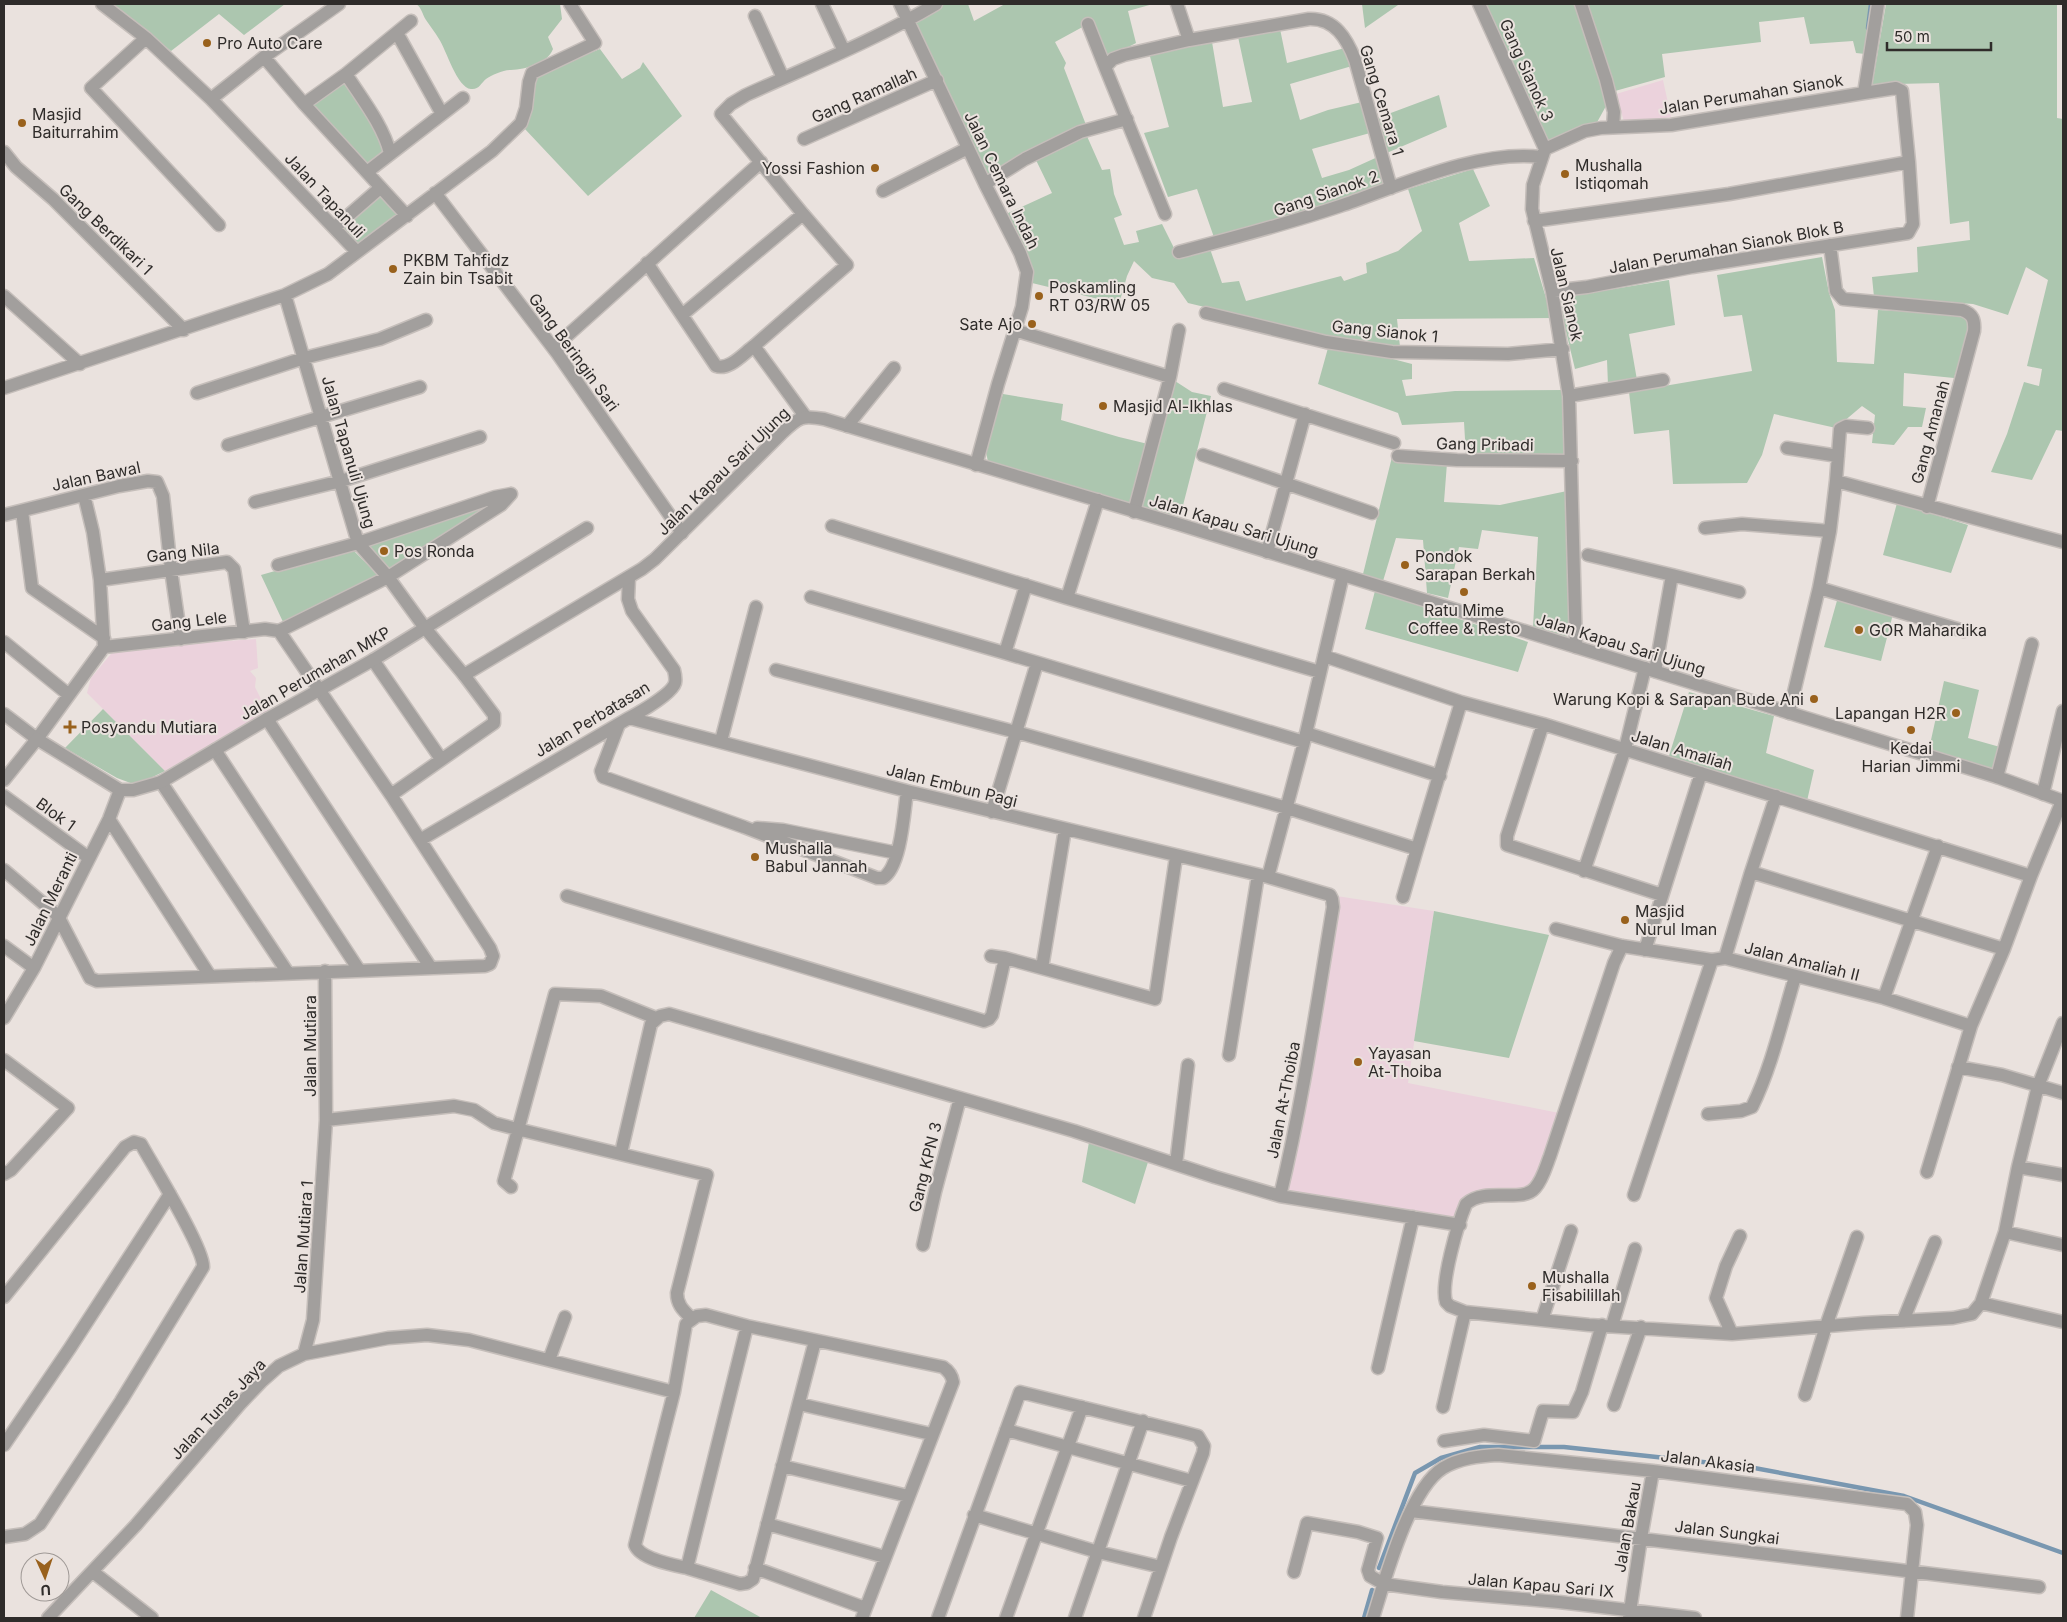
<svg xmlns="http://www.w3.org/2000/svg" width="2067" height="1622" font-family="Inter,sans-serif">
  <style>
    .education { fill: #ebd2dc }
    .green { fill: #acc6af }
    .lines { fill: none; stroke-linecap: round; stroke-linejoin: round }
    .stream { stroke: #7997b0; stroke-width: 4.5 }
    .minor-casing { stroke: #c5beba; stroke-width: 15 }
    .tertiary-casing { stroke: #c5beba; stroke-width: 15 }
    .minor { stroke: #a29f9d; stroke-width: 12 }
    .tertiary { stroke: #a29f9d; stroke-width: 12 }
    .poi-dot { fill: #99611c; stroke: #eae2de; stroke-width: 2 }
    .labels { text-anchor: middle; stroke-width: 4; stroke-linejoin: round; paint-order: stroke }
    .poi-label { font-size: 16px; fill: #2f2c2a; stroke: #eae2de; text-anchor: start }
    .street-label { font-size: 16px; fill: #2f2c2a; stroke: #eae2de }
  </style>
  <rect width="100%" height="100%" fill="#eae2de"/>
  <path class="education" d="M1663,80L1671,117L1625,125L1616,94Z
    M256,639L258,668L250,671L256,678L255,687L261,699L266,701L270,710L165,771L87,693L91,678L115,649Z
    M1330,895L1434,911L1408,1083L1564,1114L1535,1188L1476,1198L1460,1225L1280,1196Z"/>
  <path class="green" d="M112,4H285L244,35L219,14L171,51Z
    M416,4H560L562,19L548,37L553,49C547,64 526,69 511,70C503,70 492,75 486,79C481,83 479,90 471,89C457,88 446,49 439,39C435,32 430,26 426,20C422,14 422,8 416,4Z
    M942,4H968L974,21L1005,4H1153L1128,11L1136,43L1107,58L1088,24L1055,42L1066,63L1064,68L1088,130L987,174L972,149L914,23Z
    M1362,4H1398V5L1365,28Z
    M1486,4H1576L1604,88L1606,106L1595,126L1549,141L1523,92Z
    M1586,4H1871L1865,54L1856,53L1853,41L1810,44L1804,17L1759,22L1761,42L1662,54L1665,77L1615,91Z
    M1886,4H2057V118L2063,119V431L2056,430L2032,480L1991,472L2007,434L2024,382L2039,386L2042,369L2027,366L2048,280L2026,267L2008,315L1973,304L1874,297L1872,277L1918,272L1917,247L1970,240L1969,221L1950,224L1939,83L1897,84L1871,92Z
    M1279,24L1287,63L1345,48L1352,66L1290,84L1300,120L1328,110L1362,102L1370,133L1312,149L1322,178L1349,170L1382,155L1372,120L1439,95L1447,127L1382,155L1391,188L1216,243L1197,189L1168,197L1144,133L1169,127L1148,49L1211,36L1223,107L1252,102L1237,32Z
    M600,49L622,79L640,68L643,62L682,116L588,196L524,128L533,75Z
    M346,81L384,144V150L365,165L313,108L314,102Z
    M1086,134L1102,170L1110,169L1114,194L1122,215L1114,218L1124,245L1139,242L1136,231L1162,224L1179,258L1210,249L1222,283L1239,281L1246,301L1341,276L1344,281L1367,273L1366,263L1398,251L1422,231L1408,189L1473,169L1490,206L1459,223L1469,261L1534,258L1552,318L1397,319L1400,347L1342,340L1188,303L1174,283L1152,278L1134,261L1127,276L1119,304L1032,283L1031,267L1006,214L1052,193L1035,158Z
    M379,193L397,215L358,247L341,227Z
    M1822,257L1829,293L1835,310L1837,362L1874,364L1878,310L1959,314L1970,318V327L1954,378L1904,373L1903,406L1926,408L1922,427H1908L1894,445L1872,443L1875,415L1862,406L1836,428L1774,414L1762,455L1747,483L1673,484L1669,430L1634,434L1629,392L1752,371L1742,315L1724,317L1717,275Z
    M1669,280L1675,325L1629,334L1637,380L1608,385L1607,360L1575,369L1558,298Z
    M1328,348L1362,351L1412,364V379L1402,380L1406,396L1455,391L1565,390L1567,456H1466L1464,422L1402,425L1398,413L1318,384Z
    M1175,381L1192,392L1211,396L1179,521L1138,509Z
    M1003,394L1063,404L1061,420L1119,437L1148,444L1132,507L989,466L985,448Z
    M1392,457L1447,463L1444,502L1500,505L1567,491L1572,632L1565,637L1533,627L1538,537L1482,530L1478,549L1459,547L1448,598L1427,593L1423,540L1396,538L1383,581L1363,574Z
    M1897,503L1968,525L1951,573L1883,555Z
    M494,504L388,571L366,543Z
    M352,549L377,574L375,578L284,624L261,575Z
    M1375,591L1528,642L1518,672L1365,629Z
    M1838,597L1893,614L1881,661L1824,647Z
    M1944,681L1979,690L1968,738L2000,747L1995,771L1929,749Z
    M1689,692L1774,716L1766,753L1814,770L1807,801L1668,759Z
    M103,709L165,771L136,785L117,778L65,748Z
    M1434,911L1549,935L1509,1058L1414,1041Z
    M1089,1142L1148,1162L1135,1204L1082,1182Z
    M711,1590L762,1618H694Z"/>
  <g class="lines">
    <path class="stream" d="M1868,28L1871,4
      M1379,1568L1415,1473L1441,1458L1480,1447H1564L1749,1467L1904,1496L2063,1553
      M1364,1618L1372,1590"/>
    <g class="minor-casing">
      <path id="minor" d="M102,4L146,38L211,99L357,252
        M822,4L844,51
        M900,4L985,184L1020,253L1027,272L1022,307L998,384L976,465
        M1177,4L1189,40
        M1479,4L1545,149
        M1581,4L1606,80L1614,112L1613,127
        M755,16L783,78
        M1088,24L1105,67
        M397,33L442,114
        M146,38L91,88L219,225
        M264,57L304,104L407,216
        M346,74C362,99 383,125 390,153
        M1864,93L1878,4
        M211,99L264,57L339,4
        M304,104L346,74L411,21
        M804,139L937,80
        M4,152L16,167L53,199L184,330
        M367,172L463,98
        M985,184L1025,159L1080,132L1127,119
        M883,191L968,148
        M435,193L557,353L682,533
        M1165,214L1105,67L1113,59L1124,55L1189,40L1309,19C1335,18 1347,39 1355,60L1391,188
        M1534,221L1729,194L1909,162
        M334,228L380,188
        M1830,245L1836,291L1843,299L1962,310C1973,314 1975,320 1974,331L1927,507
        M1179,252C1233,238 1287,224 1340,206C1399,186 1479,149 1541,157
        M647,263L716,366C729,371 744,353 754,346
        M1552,291L1587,287L1692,267L1908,233L1913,224L1909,162L1902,91L1896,88L1864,93L1671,125L1601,128L1585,131L1545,149L1533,185L1532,209L1552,291L1569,396L1576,647
        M285,295L358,543L388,577L425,628L587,528
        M4,296L80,364
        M1206,313L1326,342L1392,352L1508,354L1563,349
        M682,315L803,214
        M1014,330L1170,377L1134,512
        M557,353L559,343L761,162
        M1170,377L1179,330
        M4,388L285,295L328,274L492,151L521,123L526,108L529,82L532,73L595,43L570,4
        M1224,389L1394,443
        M197,393L304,358L380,339L426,320
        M1569,396L1663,380
        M805,416L754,346L847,265L803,214L721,114L731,104L746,95C810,66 875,40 936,4
        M847,426L894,368
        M228,445L420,387
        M1787,448L1838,456
        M1203,455L1372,513
        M1398,456L1457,460L1572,461
        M1836,481L1840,429L1846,426L1868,428
        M255,502L341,481L480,437
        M22,511L32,588L104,638
        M4,515L119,486L148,481L157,482L163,496L171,570L181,639
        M832,526L1067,598L1320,672
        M1705,528L1742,524L1830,531
        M1267,552L1305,414
        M1588,555L1672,575L1655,671
        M278,565L358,543L495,497L511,494
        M1672,575L1739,592
        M100,580L227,562L234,569L244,632
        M1819,588L1964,631
        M811,597L1005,653L1026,585
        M1067,598L1098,500
        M279,631L388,577L501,505L511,494
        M4,642L69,695
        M104,647L265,629L279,631
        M1005,653L1304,742
        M1324,656L1461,702L1543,724L2031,876
        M373,660L441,759
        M776,670L1016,732L1287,808L1417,849L1461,702
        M1789,713L1819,588L1830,531L1836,481L2063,542
        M4,714L37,739L104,647L100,580L93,532L84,495
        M629,718L907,791L1268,877L1330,895L1332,899L1333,907C1317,1003 1303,1101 1280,1196L1460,1225
        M267,719L431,968
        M619,724L601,771L603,777L744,827L877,878H883C901,867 904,812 907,791
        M1543,724L1507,836V845L1662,895
        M1306,733L1440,776
        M721,741L756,607
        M215,750L359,970
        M1997,777L2032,644
        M161,782L288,973
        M2043,794L2063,711
        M391,795L494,723V715L464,675
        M4,796L89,858
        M992,812L1037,663
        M109,819L210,976
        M757,828L783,830L897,853
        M420,840L629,718C640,712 672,694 675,683C676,679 675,674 674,670L632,611L628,599L629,577
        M4,870L58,916L90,978L97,981L485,966L490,964L493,956L490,948L391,795L279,631
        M1584,871L1625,749L1645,668
        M1751,872L2004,949
        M1268,877L1304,742L1343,575
        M567,896L984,1021L989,1019L992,1015L1005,958
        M1403,897L1417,849
        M1556,929L1622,946L1712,960L1725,958L1884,998L1971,1026
        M4,946L34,968
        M1622,946L1614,963L1550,1156C1546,1166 1543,1179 1535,1188C1522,1204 1485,1186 1466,1204C1458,1223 1440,1284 1446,1302L1450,1306L1465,1312L1589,1325L1732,1334L1864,1323L1953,1318L1972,1314L1981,1303L2005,1232L2018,1167L2038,1086L2063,1023
        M1645,950L1701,773
        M991,956L1005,958L1155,999L1176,857
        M1725,958L1751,872L1776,796
        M1042,968L1065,829
        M1884,998L1938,846
        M4,1018L34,968L109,819L120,790
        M1229,1055L1258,875
        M4,1060L68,1108L11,1170L4,1174
        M1958,1067L2002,1075L2063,1093
        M1708,1114L1741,1111L1752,1107C1772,1066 1782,1020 1795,977
        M326,1120L454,1106L474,1110L494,1123L517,1129L707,1175L677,1293C677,1305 683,1310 692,1319
        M621,1153L651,1024L660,1016L669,1014L1074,1131L1215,1177L1280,1196
        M1176,1164L1188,1065
        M2018,1167L2063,1175
        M1927,1172L1971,1026L2004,949L2031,876L2062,801
        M511,1187L504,1181L555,994L601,996L656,1018
        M1634,1195L1712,960
        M2005,1232L2063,1245
        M923,1245L935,1192L960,1098
        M4,1297L125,1147L134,1142L141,1144C152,1164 205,1250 203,1267L121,1401L40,1524L25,1534L4,1537
        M1981,1303L2063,1322
        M706,1315L747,1326L687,1568C673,1565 640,1559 635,1545L674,1392L686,1324L697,1316Z
        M1542,1320L1571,1231
        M1903,1321L1935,1242
        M747,1326L943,1367C949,1371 952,1375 953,1382L862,1618
        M1612,1326L1635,1249
        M1732,1334L1716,1298L1726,1266L1740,1236
        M304,1354L313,1320L326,1120L325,971
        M549,1360L565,1317
        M1378,1368L1413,1217
        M1805,1395L1826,1326L1857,1237
        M799,1404L931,1434
        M1614,1405L1641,1327
        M1443,1407L1465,1312
        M1006,1430L1192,1481
        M1444,1441L1484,1435L1534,1441L1543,1411L1573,1412L1582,1392L1602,1325
        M4,1445L70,1348L170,1194
        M782,1466L908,1496
        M1411,1511L2039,1587
        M974,1515L1098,1552L1161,1567
        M767,1524L885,1557
        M687,1568L740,1584L747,1583L753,1579L815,1341
        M755,1568L865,1608
        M93,1572L152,1618
        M1294,1572L1307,1523L1358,1532L1377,1538L1368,1570L1370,1576L1384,1584L1442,1592L1559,1602L1695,1618
        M48,1618L136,1525L240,1404L261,1382L279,1366L304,1354L388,1338L427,1335L469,1340L674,1392
        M938,1618L1020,1392L1183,1432L1198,1436L1204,1446L1203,1453L1171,1537L1144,1618
        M1006,1618L1082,1407
        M1075,1618L1143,1421
        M1373,1618C1385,1580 1409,1489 1443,1468C1460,1458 1479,1456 1498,1455L1653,1471L1907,1504L1915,1512L1917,1525L1907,1618
        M1629,1618L1641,1538L1653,1471"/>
    </g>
    <g class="tertiary-casing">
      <path id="tertiary" d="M4,780L37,739L120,790H133L161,782L267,719L373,660L425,628L464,675L642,569L655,559L783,432C799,417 802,415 824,419L1178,524L1997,777L2063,801"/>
    </g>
    <use href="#minor" class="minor"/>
    <use href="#tertiary" class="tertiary"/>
  </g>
  <g class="poi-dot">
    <circle cx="207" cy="43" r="5"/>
    <circle cx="22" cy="123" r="5"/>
    <circle cx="875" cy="168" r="5"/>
    <circle cx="1565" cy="174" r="5"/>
    <circle cx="393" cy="269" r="5"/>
    <circle cx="1039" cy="296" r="5"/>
    <circle cx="1032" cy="324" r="5"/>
    <circle cx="1103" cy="406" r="5"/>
    <circle cx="384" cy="551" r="5"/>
    <circle cx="1405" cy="565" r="5"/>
    <circle cx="1464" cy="592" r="5"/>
    <circle cx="1859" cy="630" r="5"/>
    <circle cx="1814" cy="699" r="5"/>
    <circle cx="1956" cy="713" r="5"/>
    <path d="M67.5 719.5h5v5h5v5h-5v5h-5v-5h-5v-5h5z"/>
    <circle cx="1911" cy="730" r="5"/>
    <circle cx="755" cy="857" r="5"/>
    <circle cx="1625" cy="920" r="5"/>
    <circle cx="1358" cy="1062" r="5"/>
    <circle cx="1532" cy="1286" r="5"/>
  </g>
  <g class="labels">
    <g class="poi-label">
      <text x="217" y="49">Pro Auto Care</text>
      <text x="32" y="120">Masjid<tspan x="32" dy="18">Baiturrahim</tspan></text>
      <text x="1575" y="171">Mushalla<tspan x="1575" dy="18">Istiqomah</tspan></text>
      <text x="865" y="174" text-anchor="end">Yossi Fashion</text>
      <text x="403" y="266">PKBM Tahfidz<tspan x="403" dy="18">Zain bin Tsabit</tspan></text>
      <text x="1049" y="293">Poskamling<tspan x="1049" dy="18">RT 03/RW 05</tspan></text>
      <text x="1022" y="330" text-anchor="end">Sate Ajo</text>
      <text x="1113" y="412">Masjid Al-Ikhlas</text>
      <text x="394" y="557">Pos Ronda</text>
      <text x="1415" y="562">Pondok<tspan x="1415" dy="18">Sarapan Berkah</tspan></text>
      <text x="1464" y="616" text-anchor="middle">Ratu Mime<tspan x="1464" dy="18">Coffee &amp; Resto</tspan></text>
      <text x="1869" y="636">GOR Mahardika</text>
      <text x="1804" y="705" text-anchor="end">Warung Kopi &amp; Sarapan Bude Ani</text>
      <text x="1946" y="719" text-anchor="end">Lapangan H2R</text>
      <text x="81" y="733">Posyandu Mutiara</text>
      <text x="1911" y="754" text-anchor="middle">Kedai<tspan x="1911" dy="18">Harian Jimmi</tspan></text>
      <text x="765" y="854">Mushalla<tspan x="765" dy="18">Babul Jannah</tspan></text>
      <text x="1635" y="917">Masjid<tspan x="1635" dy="18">Nurul Iman</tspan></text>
      <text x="1368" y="1059">Yayasan<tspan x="1368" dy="18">At-Thoiba</tspan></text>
      <text x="1542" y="1283">Mushalla<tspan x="1542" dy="18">Fisabilillah</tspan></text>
    </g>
    <g class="street-label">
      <text transform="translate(1527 70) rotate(66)" y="6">Gang Sianok 3</text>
      <text transform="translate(1751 94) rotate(-9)" y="6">Jalan Perumahan Sianok</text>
      <text transform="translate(864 95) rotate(-24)" y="6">Gang Ramallah</text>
      <text transform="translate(1382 100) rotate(73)" y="6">Gang Cemara 1</text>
      <text transform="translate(1002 180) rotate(64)" y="6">Jalan Cemara Indah</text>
      <text transform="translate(1326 193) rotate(-19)" y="6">Gang Sianok 2</text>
      <text transform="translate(325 195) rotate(47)" y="6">Jalan Tapanuli</text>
      <text transform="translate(106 229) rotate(44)" y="6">Gang Berdikari 1</text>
      <text transform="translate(1726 247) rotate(-10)" y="6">Jalan Perumahan Sianok Blok B</text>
      <text transform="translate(1567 294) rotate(77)" y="6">Jalan Sianok</text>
      <text transform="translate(1385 331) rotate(6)" y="6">Gang Sianok 1</text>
      <text transform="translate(574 352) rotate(54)" y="6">Gang Beringin Sari</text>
      <text transform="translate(1930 432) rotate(-75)" y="6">Gang Amanah</text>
      <text transform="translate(1485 444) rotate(1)" y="6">Gang Pribadi</text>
      <text transform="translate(349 452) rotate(74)" y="6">Jalan Tapanuli Ujung</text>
      <text transform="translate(723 471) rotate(-44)" y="6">Jalan Kapau Sari Ujung</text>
      <text transform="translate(96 476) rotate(-12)" y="6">Jalan Bawal</text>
      <text transform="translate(1234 525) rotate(17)" y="6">Jalan Kapau Sari Ujung</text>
      <text transform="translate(183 552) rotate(-7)" y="6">Gang Nila</text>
      <text transform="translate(189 621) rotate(-7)" y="6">Gang Lele</text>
      <text transform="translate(1621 644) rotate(17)" y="6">Jalan Kapau Sari Ujung</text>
      <text transform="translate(315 673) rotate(-30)" y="6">Jalan Perumahan MKP</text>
      <text transform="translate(592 719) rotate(-31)" y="6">Jalan Perbatasan</text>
      <text transform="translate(1682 750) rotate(17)" y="6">Jalan Amaliah</text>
      <text transform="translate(952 785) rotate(14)" y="6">Jalan Embun Pagi</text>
      <text transform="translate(56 814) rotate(36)" y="6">Blok 1</text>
      <text transform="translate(50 899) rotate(-64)" y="6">Jalan Meranti</text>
      <text transform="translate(1802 961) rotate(14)" y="6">Jalan Amaliah II</text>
      <text transform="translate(310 1046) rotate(-90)" y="6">Jalan Mutiara</text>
      <text transform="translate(1283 1100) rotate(-79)" y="6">Jalan At-Thoiba</text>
      <text transform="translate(925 1167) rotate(-76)" y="6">Gang KPN 3</text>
      <text transform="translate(303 1237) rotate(-86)" y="6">Jalan Mutiara 1</text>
      <text transform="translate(218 1409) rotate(-47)" y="6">Jalan Tunas Jaya</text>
      <text transform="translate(1708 1461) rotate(7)" y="6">Jalan Akasia</text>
      <text transform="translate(1627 1527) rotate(-80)" y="6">Jalan Bakau</text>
      <text transform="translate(1727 1532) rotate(7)" y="6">Jalan Sungkai</text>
      <text transform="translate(1541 1585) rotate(5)" y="6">Jalan Kapau Sari IX</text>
    </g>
  </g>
  <rect width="2067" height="1622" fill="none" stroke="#2f2c2a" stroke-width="10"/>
  <g transform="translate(45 1577) rotate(177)"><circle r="24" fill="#eae2de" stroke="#9f9996"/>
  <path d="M0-4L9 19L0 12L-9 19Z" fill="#99611c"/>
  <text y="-8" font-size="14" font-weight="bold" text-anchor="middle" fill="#2f2c2a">U</text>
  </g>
  <path d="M1887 42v8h104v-8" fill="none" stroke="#2f2c2a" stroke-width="2.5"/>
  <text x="1894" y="42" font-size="15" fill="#2f2c2a" stroke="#eae2de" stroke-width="4" paint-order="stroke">50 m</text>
</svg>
